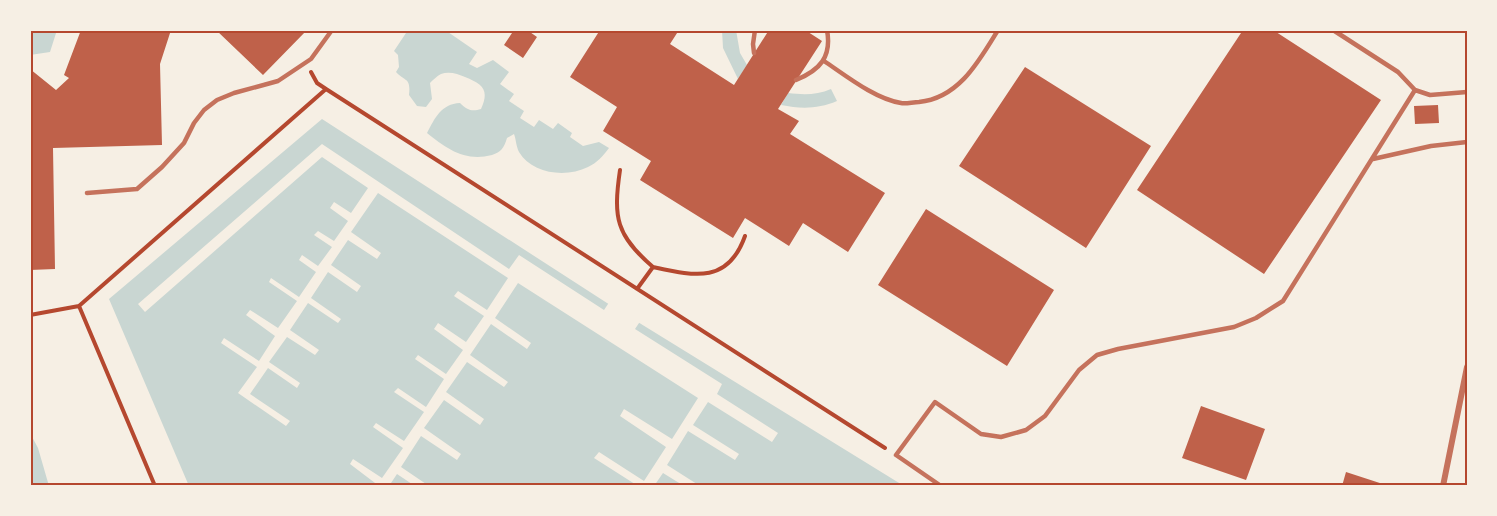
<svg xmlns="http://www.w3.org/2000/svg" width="1497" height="516" font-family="'DejaVu Sans',sans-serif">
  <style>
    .water { fill: #c9d6d2 }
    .pier { fill: #f6efe4 }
    .building { fill: #bf614a }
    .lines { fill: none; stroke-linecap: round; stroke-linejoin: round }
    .path { stroke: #b5482f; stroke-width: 4 }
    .service { stroke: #c5725c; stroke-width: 4.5 }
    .minor { stroke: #c5725c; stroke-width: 6 }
    .neatline { fill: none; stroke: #b5482f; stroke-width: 2 }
  </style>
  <rect width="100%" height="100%" fill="#f6efe4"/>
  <path class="water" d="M30,30H57L50,52L30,55Z
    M408,30H419L422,32L424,30H445L477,52L469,64L477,68L493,60L509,72L500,84L514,94L509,101L524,111L520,118L534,127L539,120L553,129L558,123L572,133L570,137L583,146L599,142L609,148C603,156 597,163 588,167C566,178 532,174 519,152C516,146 516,139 514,134L507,138C504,148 501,152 492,155C465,162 447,149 427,133C435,118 441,104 460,103C467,110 472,112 481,109C490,89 482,84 465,77C458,74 449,71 441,74C437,76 433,80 430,83L432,99L426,107L417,106L409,95C411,77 405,82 396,72L399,67L398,55L394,51Z
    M722,30H736L740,53L747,65L738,79L723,48Z
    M831,89L837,101C818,109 801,109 781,105L788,93C804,95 817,95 831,89Z
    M322,119L607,303L904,486H189L109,299Z
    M30,433L38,448L49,486H30Z"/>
  <path class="pier" d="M322,144L509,269L519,255L604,310L610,301L641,320L635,329L722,384L717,394L778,433L772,442L708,402L693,425L739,454L735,460L688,431L667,465L700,486H684L663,473L654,486H638L594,458L599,452L644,481L666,447L620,416L624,409L672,439L698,398L518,283L495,318L531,343L527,349L491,324L470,355L508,382L504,387L467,362L446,392L484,419L480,425L444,400L424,428L461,454L457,460L421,436L401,467L429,486H415L397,474L389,486H379L350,464L353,459L382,478L403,448L373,427L376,423L404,441L424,412L394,392L398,388L426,407L444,379L415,359L418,355L446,374L463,350L434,329L438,323L466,342L484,316L454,296L458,291L487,310L508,278L378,193L351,232L381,253L377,259L348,240L331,265L361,286L357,292L328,272L311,298L341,319L338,323L308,303L290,330L319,350L315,355L287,337L269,362L300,383L297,388L268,368L250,394L290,421L286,426L238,393L257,367L221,343L224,338L259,361L275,336L246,315L250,310L278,328L297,301L269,282L271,278L299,297L316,272L299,260L302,255L318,266L332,247L314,235L318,231L334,241L348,221L330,208L334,202L351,213L368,188L322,157L145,312L138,304Z"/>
  <path class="building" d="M81,30H171L160,64L162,145L53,148L55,269L30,270V69L56,90L69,78L64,75Z
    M216,30H307L263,75Z
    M514,30H527L537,37L523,58L504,45Z
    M600,30H679L670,44L734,85L769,30H805L822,41L778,109L799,121L790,134L885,193L848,252L803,223L789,246L745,218L733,238L640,180L651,161L603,131L617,107L570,77Z
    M1243,30H1273L1381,100L1264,274L1137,190Z
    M1025,67L1151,146L1086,248L959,166Z
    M1438,105L1439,123L1415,124L1414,106Z
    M926,209L1054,290L1007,366L878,285Z
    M1201,406L1265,429L1246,480L1182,458Z
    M1346,472L1389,486H1342Z"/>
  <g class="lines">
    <path class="path" d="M311,72L317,83L326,89
      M620,170C613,218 616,235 653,267L637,289
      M653,267C695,276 728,284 745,236
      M30,315L79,306
      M155,486L79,306L326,89L885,448"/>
    <path class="service" d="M1333,30L1398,72L1415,90L1430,95L1467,92
      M754,53L753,44L755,30
      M824,61C845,75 875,99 901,103C906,104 913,102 919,102C959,98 979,61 998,30
      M796,80C820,70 832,57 827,30
      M1373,159L1431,146L1467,142
      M87,193L137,189L162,167L184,143L194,123L204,110L217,100L234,93L278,81L311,59L332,30
      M941,486L896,455L935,402L981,434L1001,437L1026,430L1045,416L1079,370L1097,355L1118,349L1234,327L1256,318L1283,301L1415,90"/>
    <path class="minor" d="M1443,486L1467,367"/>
  </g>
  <rect width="1497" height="516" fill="none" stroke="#f6efe4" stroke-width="63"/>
  <rect x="32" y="32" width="1434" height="452" class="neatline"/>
</svg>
